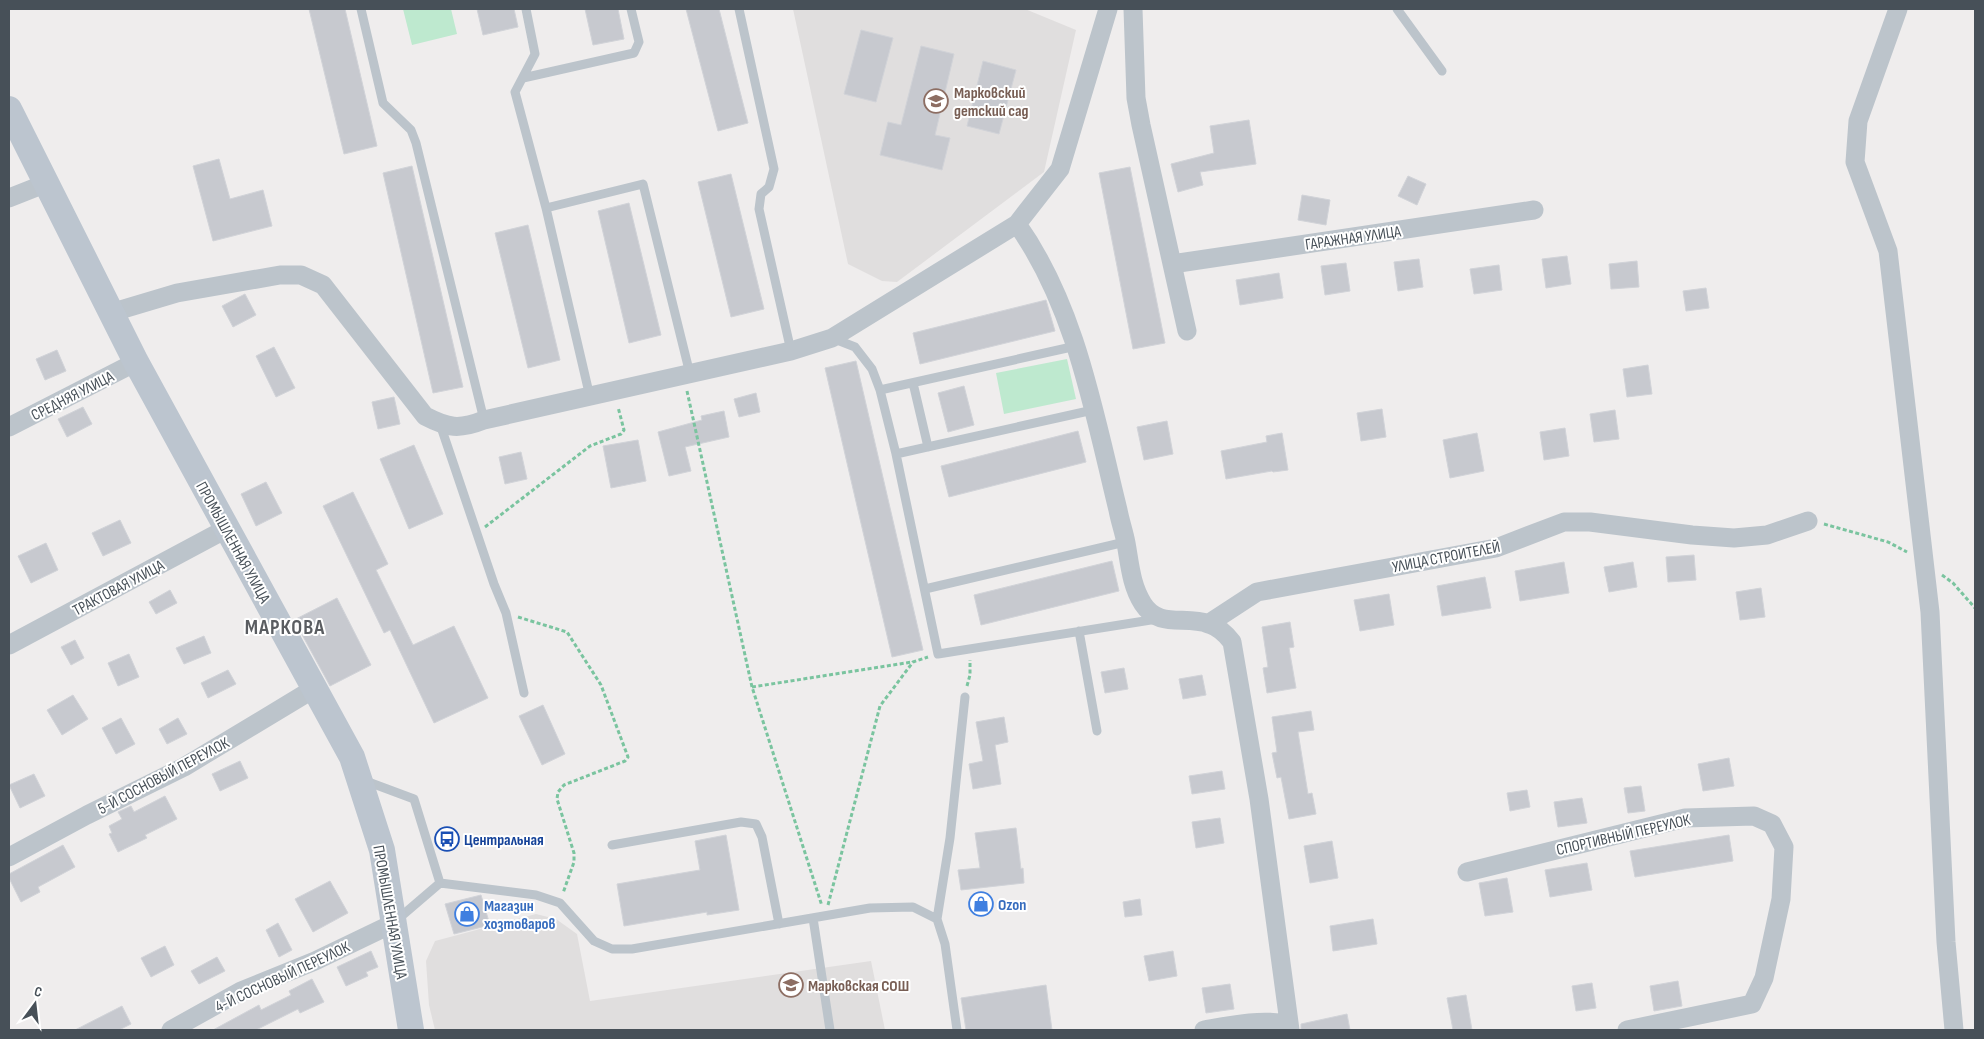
<svg xmlns="http://www.w3.org/2000/svg" width="1984" height="1039" font-family="'Sofia Sans Condensed',sans-serif">
  <style>
    .education { fill: #e0dede }
    .green { fill: #bee9cf }
    .building { fill: #c7c9cf; stroke: #d1d3d8 }
    .lines { fill: none; stroke-linecap: round; stroke-linejoin: round }
    .path { stroke: #7ac49f; stroke-width: 3; stroke-dasharray: 4 2.5; stroke-linecap: butt }
    .lane { stroke: #bcc4cb; stroke-width: 9 }
    .street { stroke: #bcc4cb; stroke-width: 19 }
    .secondary { stroke: #bcc5cf; stroke-width: 26 }
    .labels { text-anchor: middle; stroke-width: 4; stroke-linejoin: round; paint-order: stroke }
    .education-label { font-size: 16px; font-weight: bold; fill: #785e54; stroke: #fff; text-anchor: start }
    .street-label { font-size: 16px; fill: #475058; stroke: #fff }
    .transit-label { font-size: 16px; font-weight: bold; fill: #164399; stroke: #fff; text-anchor: start }
    .shop-label { font-size: 16px; font-weight: bold; fill: #366cbe; stroke: #fff; text-anchor: start }
    .district-label { font-size: 21px; font-weight: bold; letter-spacing: 1px; fill: #5a5d61; stroke: #fff }
  </style>
  <rect width="100%" height="100%" fill="#efeded"/>
  <path class="education" d="M793,9H1025L1076,30L1044,172L897,282L882,281L848,264Z
    M536,914L556,919L577,934L590,1001L871,961L885,1030H435L429,1005L426,961L435,941Z"/>
  <path class="green" d="M403,9H451L457,34L412,45Z
    M1067,359L1076,399L1004,414L996,373Z"/>
  <path class="building" d="M309,9H345L377,146L344,154Z
    M477,9H514L518,27L483,35Z
    M585,9H618L624,39L593,45Z
    M686,9H719L748,123L718,131Z
    M861,30L893,38L876,102L844,94Z
    M921,46L954,54L935,135L950,138L942,170L880,155L888,122L901,125Z
    M983,61L1016,70L999,134L967,126Z
    M1249,120L1256,164L1200,172L1203,185L1178,192L1171,164L1214,153L1210,126Z
    M219,159L230,199L263,190L272,226L213,241L193,166Z
    M412,166L463,387L433,393L383,173Z
    M1130,167L1165,343L1133,349L1099,173Z
    M731,174L764,309L731,317L698,182Z
    M1408,176L1426,184L1417,205L1398,196Z
    M1302,195L1330,200L1326,225L1298,220Z
    M629,203L661,335L629,343L598,211Z
    M528,225L560,360L528,368L495,233Z
    M1567,256L1571,284L1546,288L1542,259Z
    M1419,259L1423,287L1398,291L1394,262Z
    M1637,261L1639,287L1611,289L1609,264Z
    M1346,263L1350,291L1325,295L1321,266Z
    M1499,265L1502,290L1474,294L1470,269Z
    M1279,273L1283,298L1240,305L1236,280Z
    M1706,288L1709,308L1686,311L1683,291Z
    M245,294L256,315L233,327L222,306Z
    M1046,300L1055,331L920,364L913,333Z
    M274,347L295,388L276,397L256,356Z
    M57,350L66,371L45,380L36,359Z
    M856,361L923,650L892,657L825,368Z
    M1648,365L1652,394L1627,397L1623,369Z
    M964,386L974,425L948,432L938,393Z
    M756,393L760,412L739,417L734,399Z
    M394,397L400,424L378,429L372,402Z
    M83,407L92,424L67,437L58,419Z
    M1382,409L1386,437L1361,441L1357,413Z
    M1615,410L1619,439L1594,442L1590,414Z
    M724,411L729,437L685,447L691,471L669,476L658,432L702,420L701,416Z
    M1167,421L1173,454L1144,460L1137,427Z
    M1565,428L1569,456L1544,460L1540,432Z
    M1078,431L1086,462L949,497L941,466Z
    M1282,433L1288,470L1273,472L1272,471L1226,479L1221,451L1267,442L1266,436Z
    M1477,433L1484,471L1450,478L1443,440Z
    M638,440L646,481L611,488L603,446Z
    M414,445L443,514L409,529L380,459Z
    M521,452L527,479L505,484L499,457Z
    M266,482L282,513L256,526L241,494Z
    M353,492L388,564L376,570L413,645L454,626L488,698L434,723L390,630L384,633L323,506Z
    M120,520L131,543L103,556L92,533Z
    M46,543L58,570L31,583L18,556Z
    M1694,555L1696,580L1668,582L1666,557Z
    M1112,561L1119,591L981,625L974,595Z
    M1564,562L1569,593L1520,601L1515,571Z
    M1633,562L1637,587L1609,592L1604,567Z
    M1485,577L1491,608L1442,616L1437,586Z
    M1761,588L1765,617L1740,620L1736,592Z
    M170,590L177,603L156,614L149,602Z
    M1389,594L1394,625L1360,631L1354,600Z
    M337,598L371,665L330,686L294,620Z
    M1290,622L1294,647L1289,648L1296,688L1267,693L1263,668L1268,667L1262,627Z
    M204,636L211,653L184,664L176,648Z
    M75,640L84,658L71,665L61,647Z
    M129,654L139,677L118,686L108,663Z
    M1124,668L1128,689L1105,693L1101,672Z
    M228,670L236,684L208,698L201,683Z
    M1202,675L1206,695L1183,699L1179,679Z
    M73,695L88,719L62,735L47,710Z
    M543,705L565,754L542,765L519,716Z
    M1311,711L1314,730L1298,732L1308,794L1312,793L1316,814L1289,819L1281,777L1277,778L1272,753L1277,752L1272,717Z
    M1004,717L1008,742L995,745L1001,784L973,789L969,764L983,761L976,722Z
    M121,718L135,744L116,754L102,728Z
    M178,718L187,734L167,744L159,729Z
    M1729,758L1734,786L1703,791L1698,764Z
    M240,761L248,778L220,791L212,774Z
    M1222,771L1225,789L1192,794L1189,776Z
    M34,774L45,796L20,808L9,785Z
    M1641,786L1645,811L1628,813L1624,788Z
    M1527,790L1530,807L1510,811L1507,793Z
    M165,796L177,819L145,835L147,838L118,852L109,834L112,833L109,826L122,819L118,812L131,806L134,812Z
    M1582,798L1587,823L1558,827L1554,802Z
    M1220,818L1224,843L1196,848L1192,822Z
    M1016,828L1021,869L1023,868L1024,883L961,890L958,870L980,868L975,833Z
    M726,835L739,910L707,915V912L624,926L617,884L700,870L695,841Z
    M1729,835L1733,861L1635,877L1630,851Z
    M1332,841L1338,878L1310,883L1304,846Z
    M63,845L75,867L38,887L40,892L21,902L9,878V874Z
    M1587,863L1592,890L1550,897L1545,870Z
    M1507,878L1513,912L1485,916L1479,883Z
    M330,881L348,913L313,932L295,899Z
    M481,895L490,925L454,934L445,904Z
    M1140,899L1142,915L1125,917L1123,902Z
    M1373,919L1377,944L1333,951L1330,926Z
    M278,923L292,950L279,957L266,930Z
    M165,946L174,965L151,977L141,958Z
    M371,951L378,967L366,972L368,976L346,986L337,967Z
    M1173,951L1177,976L1149,981L1144,956Z
    M217,957L225,971L199,984L191,971Z
    M312,979L324,1002L300,1013L298,1009L256,1030H213L259,1005L261,1010L291,995L289,991Z
    M1678,981L1682,1006L1654,1011L1650,986Z
    M1592,983L1596,1008L1576,1011L1572,986Z
    M1230,984L1234,1009L1206,1013L1202,988Z
    M1046,985L1052,1030H966L961,998Z
    M1466,995L1472,1030H1453L1447,998Z
    M122,1006L131,1024L119,1030H75Z
    M1347,1014L1350,1030H1301V1024Z"/>
  <g class="lines">
    <path class="path" d="M687,391L752,687L822,906
      M1824,524L1888,542L1907,552
      M485,527L590,446L621,434L624,430L618,407
      M1942,575L1953,583L1975,608
      M518,617L567,632L601,685L628,757L625,761L564,785L558,792L557,799L574,853V862L563,893
      M967,686L970,675V660
      M752,687L912,662
      M828,905L880,706L913,662L928,657"/>
    <path class="lane" d="M361,9L383,103L411,130L416,143L484,420
      M526,9L535,54L515,92L546,208
      M739,9L774,169L769,187L761,194L759,209L791,351
      M1397,9L1442,71
      M523,78L634,53L639,42L631,9
      M832,338L855,347L872,369L880,390L896,454L938,654L1157,619
      M913,383L928,447
      M880,390L1076,346
      M590,397L546,208L643,184L690,374
      M440,424L494,584L506,613L524,693
      M896,454L1093,410
      M925,589L1125,542
      M1079,631L1097,731
      M363,780L414,799L440,883L398,919
      M612,845L741,822L756,824L762,837L779,924
      M440,883L536,895L560,903L594,941L612,949H632L870,908L913,907L937,919L945,944L957,1030
      M813,918L830,1030
      M937,919L950,838L965,697"/>
    <path class="street" d="M1108,9L1060,169L1017,224C1076,307 1094,413 1118,510C1120,521 1124,532 1126,543C1130,565 1131,585 1143,604C1159,629 1185,615 1209,624C1218,627 1226,634 1232,642L1259,799L1290,1030
      M1133,9L1136,98L1141,125L1187,331
      M1898,9L1858,121L1855,162L1888,251L1930,612L1946,942L1954,1030
      M9,198L47,183
      M1172,264L1534,210
      M110,313L177,293L280,275H301L323,285L425,416C448,428 459,430 484,420L791,351L832,338L1017,224
      M9,427L136,362
      M1208,624L1257,592L1496,548L1564,522H1590L1692,535L1734,538L1767,535L1808,521
      M9,645L226,529
      M9,857L87,815L184,767L315,688
      M1467,872L1685,818L1754,816L1772,824L1784,847L1781,899L1764,978L1752,1004L1627,1030
      M171,1030L241,991L315,961L394,923
      M1204,1030C1232,1025 1259,1019 1288,1024"/>
    <path class="secondary" d="M9,109L136,362L352,757L382,850L411,1030"/>
  </g>
  <defs>
    <g id="school-ring" transform="scale(1.25)"><circle r="9.5" fill="#fff" stroke="#8d6e63" stroke-width="1.5"/><path d="M0-5L7-2L0 1L-7-2ZM-4 1L0 2.5L4 1V4Q0 6-4 4Z" fill="#8d6e63"/></g>
    <g id="bus-ring" transform="scale(1.25)"><circle r="9.5" fill="#fff" stroke="#1a4fb4" stroke-width="1.5"/><path d="M-5-6H5V4H4V6H2V4H-2V6H-4V4H-5ZM-3.5-4V0h7V-4ZM-3.5 1.2v1.5H-2V1.2ZM2 1.2v1.5H3.5V1.2Z" fill="#1a4fb4"/></g>
    <g id="shop-ring" transform="scale(1.25)"><circle r="9.5" fill="#fff" stroke="#3f7fe0" stroke-width="1.5"/><path d="M-5-2.5h2.3a2.7 3.5 0 0 1 5.4 0H5L5.5 6h-11ZM-1.5-2.5h3a1.5 2.3 0 0 0-3 0Z" fill="#3f7fe0"/></g>
  </defs>
  <g fill-rule="evenodd">
    <use href="#school-ring" x="936" y="101"/>
    <use href="#bus-ring" x="447" y="839"/>
    <use href="#shop-ring" x="981" y="904"/>
    <use href="#shop-ring" x="467" y="914"/>
    <use href="#school-ring" x="791" y="985"/>
  </g>
  <g class="labels">
    <g class="education-label">
      <text x="954" y="98">Марковский<tspan x="954" dy="18">детский сад</tspan></text>
      <text x="808" y="991">Марковская СОШ</text>
    </g>
    <g class="street-label">
      <text transform="translate(1353 237) rotate(-8)" y="6">ГАРАЖНАЯ УЛИЦА</text>
      <text transform="translate(72 395) rotate(-27)" y="6">СРЕДНЯЯ УЛИЦА</text>
      <text transform="translate(234 542) rotate(61)" y="6">ПРОМЫШЛЕННАЯ УЛИЦА</text>
      <text transform="translate(1446 556) rotate(-11)" y="6">УЛИЦА СТРОИТЕЛЕЙ</text>
      <text transform="translate(118 587) rotate(-28)" y="6">ТРАКТОВАЯ УЛИЦА</text>
      <text transform="translate(163 775) rotate(-28)" y="6">5-Й СОСНОВЫЙ ПЕРЕУЛОК</text>
      <text transform="translate(1623 834) rotate(-13)" y="6">СПОРТИВНЫЙ ПЕРЕУЛОК</text>
      <text transform="translate(391 912) rotate(80)" y="6">ПРОМЫШЛЕННАЯ УЛИЦА</text>
      <text transform="translate(282 976) rotate(-25)" y="6">4-Й СОСНОВЫЙ ПЕРЕУЛОК</text>
    </g>
    <g class="transit-label">
      <text x="464" y="845">Центральная</text>
    </g>
    <g class="shop-label">
      <text x="998" y="910">Ozon</text>
      <text x="484" y="911">Магазин<tspan x="484" dy="18">хозтоваров</tspan></text>
    </g>
    <g class="district-label">
      <text x="285" y="634">МАРКОВА</text>
    </g>
  </g>
  <rect width="1984" height="1039" fill="none" stroke="#475058" stroke-width="20"/>
  <g transform="translate(35 1004) rotate(15)" stroke="#ffffff" stroke-width="4" paint-order="stroke">
  <path d="M0-4L9 19L0 12L-9 19Z" fill="#475058"/>
  <text y="-8" font-size="14" font-weight="bold" text-anchor="middle" fill="#475058">С</text>
  </g>
</svg>
